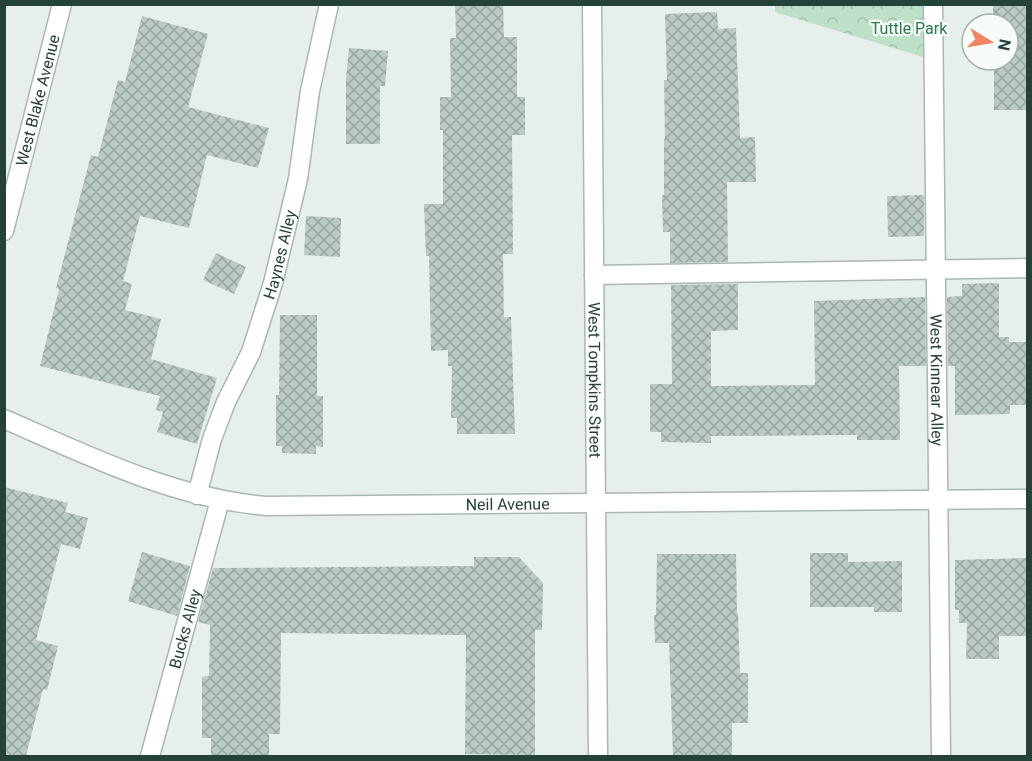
<svg xmlns="http://www.w3.org/2000/svg" width="1032" height="761" font-family="Roboto,sans-serif">
  <style>
    .park { fill: url(#park-crowns) }
    .building { fill: url(#building-cross-hatch) }
    .lines { fill: none; stroke-linecap: round; stroke-linejoin: round }
    .minor-casing { stroke: #a8b8b2; stroke-width: 21 }
    .minor { stroke: #fff; stroke-width: 18 }
    .labels { text-anchor: middle; stroke-width: 4.5; stroke-linejoin: round; paint-order: stroke }
    .park-label { font-size: 16px; fill: #2d7a4b; stroke: #f7fbf9 }
    .street-label { font-size: 16px; fill: #24423a; stroke: #f7fbf9 }
  </style>
  <defs>
    <pattern id="park-crowns" width="20" height="18" patternUnits="userSpaceOnUse" patternTransform="scale(1.5)"><rect width="20" height="18" fill="#bfe0c8"/><path d="M2 6a3 3 0 1 1 6 0M12 15a3 3 0 1 1 6 0" fill="none" stroke="#a4c1ad"/></pattern>
    <pattern id="building-cross-hatch" width="8" height="8" patternUnits="userSpaceOnUse" patternTransform="scale(1.5)"><rect width="8" height="8" fill="#bbcac4"/><path d="M0 0l8 8M0 8l8-8" fill="none" stroke="#98a6a0"/></pattern>
  </defs>
  <rect width="100%" height="100%" fill="#e6efeb"/>
  <path class="park" d="M775,5H933V60L775,12Z"/>
  <path class="building" d="M455,4H503L504,37H517V97H525V135H512L513,254H503L504,317H511L515,434H457V418H451L452,366H448V350L431,351L429,256H426L424,204H443V130H440V97H451L450,38H456Z
    M993,4H1028V110H994V60H1008V24H993Z
    M717,12L718,29L736,28L740,138L755,137L756,182H727L728,262L670,263V232H663L662,195H664V139H665L664,80H667L665,14Z
    M142,16L208,34L188,107L269,128L258,168L207,155L189,228L140,216L123,281L132,284L125,310L161,319L151,359L217,378L197,444L157,432L163,412L156,410L160,396L40,366L59,289L56,288L91,155L98,157L118,80L125,82Z
    M349,48L388,51L385,86H380V144H346V79Z
    M924,195V236L888,237L887,196Z
    M306,216L341,218L340,257L304,255Z
    M216,253L246,267L234,294L203,280Z
    M999,283V337H1009V342H1028V405H1010V414L955,415V366H948L947,297L962,296V284Z
    M738,284V330L711,331V386L815,385L814,301L925,297L926,366H899L900,440H857V435L711,436V443L661,442V432H650V384H672L671,285Z
    M280,315H317V396H323V447L316,446V454L282,453V446H276V395H279Z
    M4,487L68,503L65,512L88,518L80,549L61,544L36,640L58,646L47,690L43,689L26,756H4Z
    M142,552L190,566L177,616L128,601Z
    M810,553H848V562L902,561V612H874V607H810Z
    M657,554H736L737,613H738L740,673H748V723H732V756H673L669,643H655L654,615H656Z
    M474,557H519L543,583L542,630H535V755L465,754L466,635L281,633L280,734H269V756H211V738H202V677L209,676L210,625L198,622L213,568L474,566Z
    M1028,558V636H999V659H966L967,623H959V610H955V560Z"/>
  <g class="lines">
    <g class="minor-casing">
      <g id="minor">
        <path id="s1" d="M592,4L598,756"/>
        <path id="s2" d="M933,4L941,756"/>
        <path id="s3" d="M4,231L62,4"/>
        <path d="M594,275L1028,268"/>
        <path id="s4" d="M4,419C89,456 173,498 266,506L1028,499"/>
        <path id="s5" d="M197,495L212,439L226,402L251,352L273,283L298,179L310,91L329,4"/>
        <path id="s6" d="M150,756L220,500"/>
      </g>
    </g>
    <use href="#minor" class="minor"/>
  </g>
  <g class="labels">
    <g class="park-label">
      <text x="909" y="34">Tuttle Park</text>
    </g>
    <g class="street-label">
      <text dy="6" stroke="none"><textPath href="#s3" startOffset="135">West Blake Avenue</textPath></text>
      <text dy="6" stroke="none"><textPath href="#s5" startOffset="255">Haynes Alley</textPath></text>
      <text dy="6" stroke="none"><textPath href="#s1" startOffset="376">West Tompkins Street</textPath></text>
      <text dy="6" stroke="none"><textPath href="#s2" startOffset="376">West Kinnear Alley</textPath></text>
      <text dy="6" stroke="none"><textPath href="#s4" startOffset="519">Neil Avenue</textPath></text>
      <text dy="6" stroke="none"><textPath href="#s6" startOffset="132">Bucks Alley</textPath></text>
    </g>
  </g>
  <rect width="1032" height="761" fill="none" stroke="#24423a" stroke-width="12"/>
  <g transform="translate(990 42) rotate(101)"><circle r="28" fill="#f7fbf9" stroke="#a3b1ad" stroke-width="1.5"/>
  <path d="M0-4.5L10 22L0 15L-10 22Z" fill="#f4845f"/>
  <text y="-9" font-size="16" font-weight="bold" text-anchor="middle" fill="#24423a">N</text>
  </g>
</svg>
